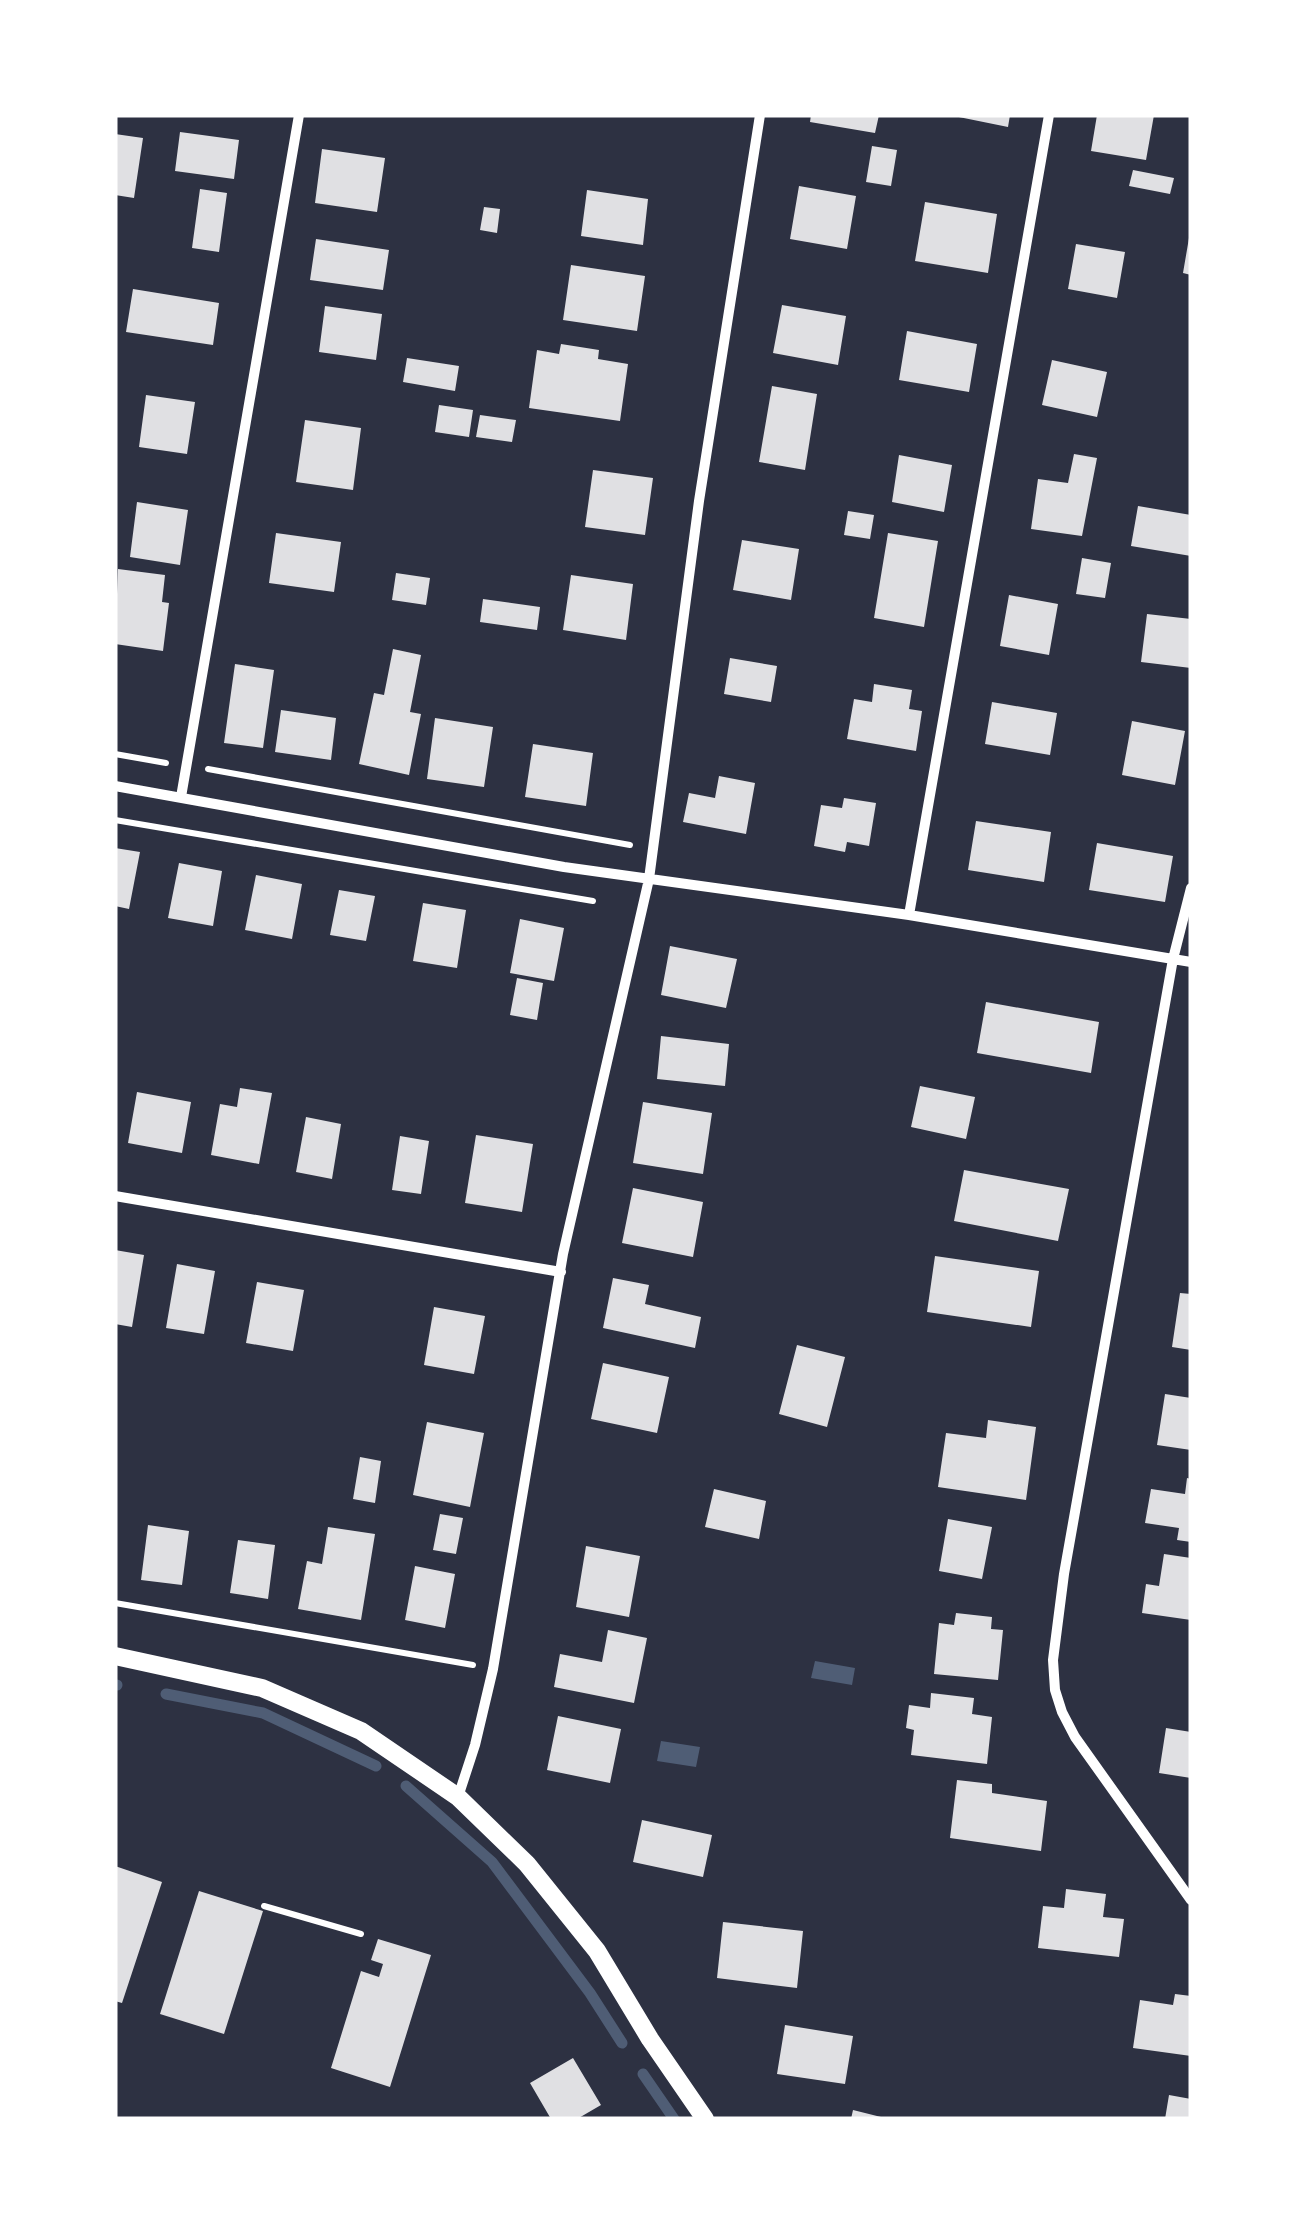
<svg xmlns="http://www.w3.org/2000/svg" width="1306" height="2234" font-family="Mulish,sans-serif">
  <style>
    .water { fill: #4f5d75 }
    .lines { fill: none; stroke-linecap: round; stroke-linejoin: round }
    .stream { stroke: #4f5d75; stroke-width: 11 }
    .building { fill: #e0e0e3 }
    .path { stroke: #fff; stroke-width: 6 }
    .minor { stroke: #fff; stroke-width: 10 }
    .tertiary { stroke: #fff; stroke-width: 18 }
  </style>
  <rect width="100%" height="100%" fill="#2d3142"/>
  <path class="water" d="M815,1661L855,1668L852,1685L811,1678Z
    M661,1741L700,1747L696,1767L657,1761Z"/>
  <g class="lines">
    <path class="stream" d="M115,1685H117
      M166,1694L263,1713L376,1766
      M406,1786L492,1862L590,1993L622,2043
      M643,2074L674,2119"/>
  </g>
  <path class="building" d="M811,115H879L875,133L810,122Z
    M949,115H1010L1008,127Z
    M1097,115H1154L1146,160L1091,151Z
    M180,132L239,140L234,179L175,171Z
    M115,134L143,138L134,198L115,195Z
    M872,146L897,150L891,186L866,182Z
    M322,149L385,158L377,212L315,203Z
    M1133,170L1174,178L1170,194L1129,186Z
    M799,186L856,196L847,249L790,239Z
    M200,189L227,193L219,252L192,248Z
    M587,190L648,199L643,245L581,236Z
    M925,202L997,214L988,273L915,261Z
    M484,207L500,209L497,233L480,230Z
    M1189,238L1191,239V275L1183,273Z
    M316,239L389,250L383,290L310,280Z
    M1076,244L1125,252L1117,298L1068,289Z
    M571,265L645,276L637,331L563,320Z
    M133,289L219,303L213,345L126,332Z
    M782,305L846,316L838,365L773,353Z
    M325,306L382,314L376,360L319,352Z
    M907,331L977,344L969,392L899,380Z
    M561,344L599,350L598,359L628,364L620,421L529,408L537,350L559,354Z
    M407,358L459,366L455,391L403,382Z
    M1052,360L1107,372L1097,417L1042,405Z
    M772,386L817,394L805,470L759,462Z
    M146,395L195,402L187,454L139,447Z
    M439,405L473,410L469,437L435,432Z
    M480,415L516,420L512,442L476,437Z
    M305,420L361,428L353,490L296,482Z
    M1074,454L1097,458L1082,536L1031,529L1038,479L1068,483Z
    M899,455L952,465L944,512L892,502Z
    M593,470L653,478L645,535L585,527Z
    M137,502L188,510L180,565L130,557Z
    M1138,506L1191,515V556L1131,546Z
    M848,511L874,515L870,539L844,535Z
    M276,533L341,542L334,592L269,583Z
    M888,533L938,541L924,627L874,618Z
    M742,540L799,549L791,600L733,590Z
    M1082,558L1111,563L1105,598L1076,594Z
    M118,569L165,575L162,602L169,603L163,651L115,644Z
    M396,573L430,578L426,605L392,600Z
    M571,575L633,584L626,640L563,630Z
    M1009,595L1058,604L1049,655L1000,646Z
    M483,599L540,607L537,630L480,622Z
    M1147,614L1191,619V668L1141,662Z
    M393,649L421,655L410,712L421,714L409,775L359,764L374,693L384,695Z
    M730,658L777,666L771,702L724,694Z
    M235,664L274,670L263,748L224,743Z
    M874,684L912,690L909,709L922,711L916,751L847,739L854,699L872,702Z
    M992,702L1057,713L1050,755L985,744Z
    M281,710L336,718L331,760L275,752Z
    M435,718L493,727L484,787L427,779Z
    M1132,721L1185,731L1175,785L1122,775Z
    M533,744L593,753L586,806L525,797Z
    M719,776L755,783L746,834L683,822L689,793L715,798Z
    M844,798L876,803L869,846L847,842L845,852L814,846L821,805L842,808Z
    M976,821L1051,832L1044,882L968,870Z
    M1097,843L1173,856L1165,902L1089,890Z
    M115,848L140,852L129,909L115,906Z
    M179,863L222,871L213,926L168,918Z
    M256,875L302,884L292,939L245,930Z
    M339,890L375,896L366,941L330,935Z
    M423,903L466,910L457,968L413,961Z
    M520,919L564,928L554,981L510,973Z
    M670,946L737,959L726,1008L661,995Z
    M517,978L543,983L537,1020L510,1015Z
    M986,1002L1099,1022L1091,1073L977,1053Z
    M661,1036L729,1044L725,1086L657,1079Z
    M920,1086L975,1097L966,1139L911,1127Z
    M240,1088L272,1093L259,1164L211,1155L220,1104L237,1107Z
    M137,1092L191,1102L182,1153L128,1143Z
    M643,1102L712,1113L703,1174L633,1163Z
    M306,1117L341,1124L332,1179L296,1172Z
    M476,1135L533,1144L522,1212L465,1203Z
    M400,1136L429,1141L421,1194L392,1190Z
    M964,1170L1069,1189L1058,1241L954,1221Z
    M633,1188L703,1202L693,1257L622,1243Z
    M115,1250L144,1255L132,1327L115,1324Z
    M935,1256L1039,1271L1031,1327L927,1312Z
    M177,1264L215,1271L204,1334L166,1328Z
    M613,1278L649,1285L645,1304L701,1317L695,1348L603,1328Z
    M257,1282L304,1290L293,1351L246,1343Z
    M1180,1293L1191,1294V1350L1172,1347Z
    M434,1307L485,1316L474,1374L424,1365Z
    M797,1345L845,1357L827,1427L779,1414Z
    M603,1363L669,1377L657,1433L591,1419Z
    M1165,1394L1191,1398V1450L1157,1445Z
    M988,1420L1036,1427L1026,1500L938,1487L946,1433L986,1438Z
    M427,1422L484,1433L470,1507L413,1495Z
    M360,1457L381,1461L375,1503L353,1499Z
    M1187,1478L1191,1479V1542L1177,1540L1179,1528L1145,1523L1151,1489L1185,1494Z
    M714,1489L766,1501L759,1539L705,1527Z
    M440,1514L463,1518L456,1554L433,1550Z
    M948,1519L992,1527L982,1579L939,1571Z
    M148,1525L189,1531L182,1585L141,1580Z
    M328,1527L375,1534L361,1620L298,1609L307,1561L322,1564Z
    M238,1540L275,1545L268,1599L230,1593Z
    M586,1546L640,1556L629,1617L576,1607Z
    M1164,1554L1191,1558V1620L1142,1613L1146,1584L1159,1586Z
    M415,1566L455,1574L445,1628L405,1620Z
    M956,1613L992,1617L991,1629L1003,1630L998,1680L934,1674L939,1623L954,1625Z
    M608,1630L647,1638L634,1703L554,1687L560,1654L602,1662Z
    M931,1693L974,1698L972,1714L992,1717L987,1764L911,1755L914,1730L906,1728L909,1705L930,1708Z
    M558,1716L621,1729L610,1783L547,1770Z
    M1166,1728L1191,1732V1778L1159,1773Z
    M957,1780L992,1784V1793L1047,1801L1041,1851L950,1838Z
    M642,1820L712,1835L703,1877L633,1862Z
    M115,1866L162,1882L122,2003L115,2001Z
    M1066,1889L1106,1894L1103,1917L1124,1919L1119,1957L1038,1948L1043,1906L1064,1908Z
    M199,1891L263,1911L224,2034L160,2014Z
    M723,1922L803,1931L797,1988L717,1978Z
    M378,1939L431,1955L390,2087L331,2068L361,1971L379,1977L383,1964L371,1960Z
    M1175,1994L1191,1996V2056L1133,2048L1140,2000L1173,2005Z
    M785,2025L853,2036L845,2084L777,2074Z
    M573,2058L601,2105L577,2119H551L530,2083Z
    M1169,2095L1191,2099V2119H1165Z
    M853,2110L885,2118V2119H851Z"/>
  <g class="lines">
    <path class="path" d="M115,754L166,763
      M208,769L630,845
      M115,820L593,901
      M115,1603L473,1665
      M264,1906L361,1934"/>
    <path class="minor" d="M115,786L564,867L909,915L1191,962
      M181,797L299,115
      M1191,888L1173,959L1064,1574L1053,1660L1055,1690L1062,1712L1075,1737L1191,1900
      M909,915L1049,115
      M115,1196L561,1272
      M458,1797L475,1745L493,1669L563,1254L649,879L699,501L760,115"/>
    <path class="tertiary" d="M115,1656L262,1688L361,1731L458,1797L527,1864L597,1951L650,2039L705,2119"/>
  </g>
  <rect width="1306" height="2234" fill="none" stroke="#ffffff" stroke-width="235"/>
</svg>
